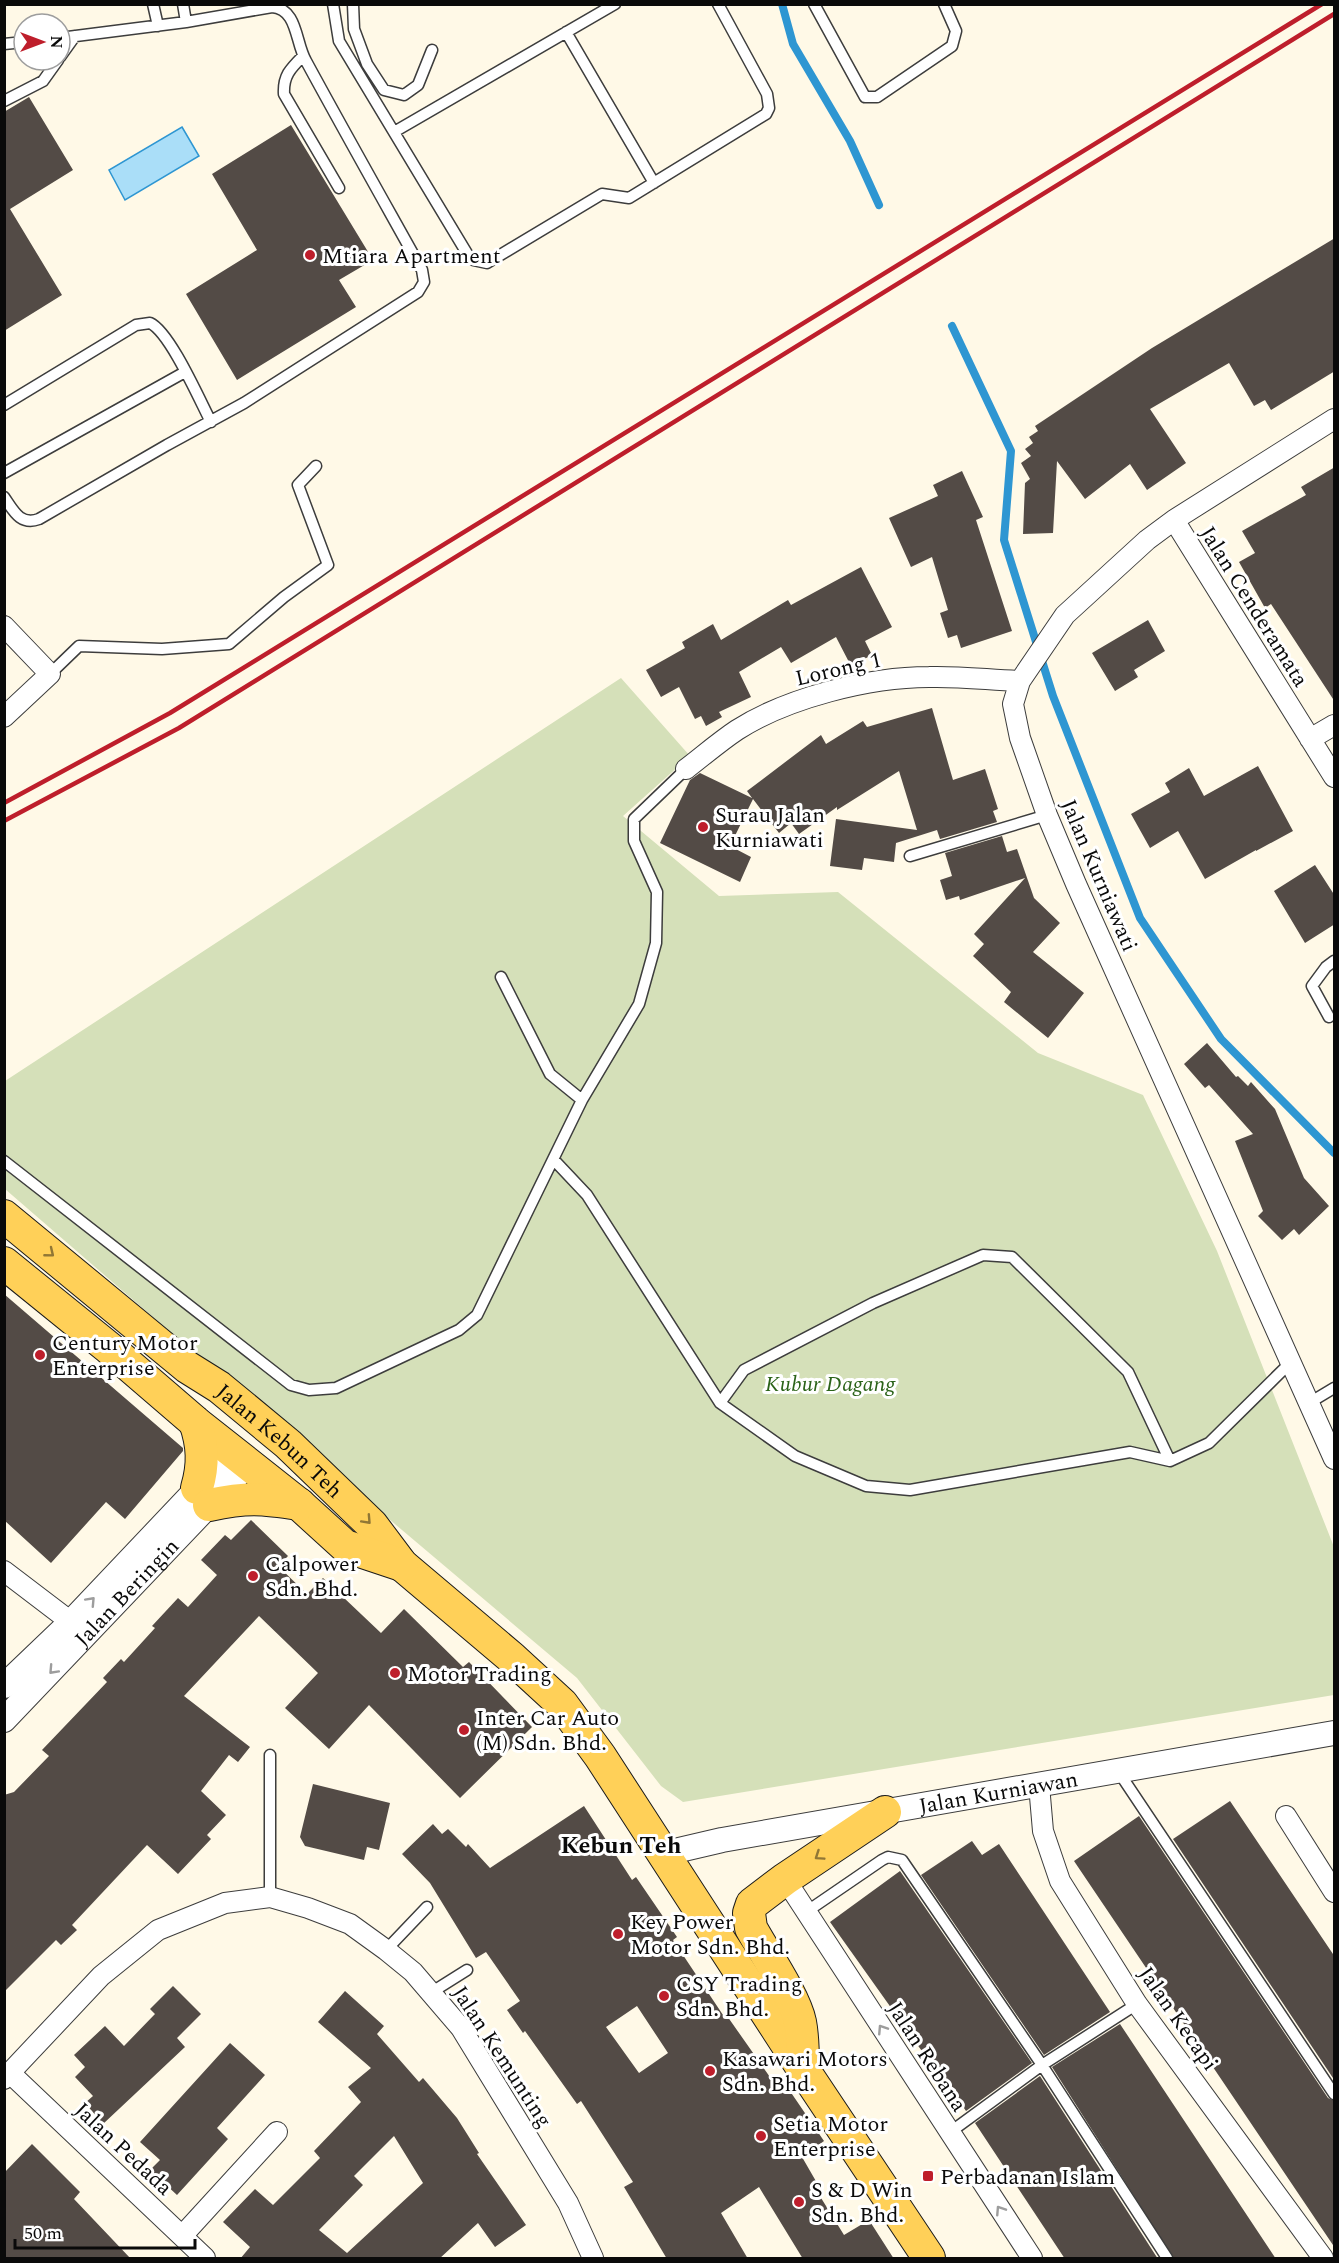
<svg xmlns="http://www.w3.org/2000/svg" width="1339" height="2263" font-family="Spectral,serif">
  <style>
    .cemetery { fill: #d5e0b9 }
    .water { fill: #aadef8; stroke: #2e96d2; stroke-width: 1.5 }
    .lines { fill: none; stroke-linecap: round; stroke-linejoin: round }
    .stream { stroke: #2e96d2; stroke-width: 8 }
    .building { fill: #534b46; fill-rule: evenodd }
    .service-casing { stroke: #3d3d3d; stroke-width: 13 }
    .minor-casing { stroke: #3d3d3d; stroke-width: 22 }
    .tertiary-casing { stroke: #3d3d3d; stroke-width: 26 }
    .primary-casing { stroke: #1b1b1b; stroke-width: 34 }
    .service { stroke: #fff; stroke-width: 10 }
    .minor { stroke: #fff; stroke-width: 20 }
    .tertiary { stroke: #fff; stroke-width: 24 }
    .primary { stroke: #ffd058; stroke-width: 32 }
    .rail { stroke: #be1e2b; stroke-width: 4.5 }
    .oneway { stroke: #917735 }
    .oneway2 { stroke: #9d9d9d }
    .poi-dot { fill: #be1e2b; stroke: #fff; stroke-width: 2 }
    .labels { text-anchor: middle; stroke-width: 6; stroke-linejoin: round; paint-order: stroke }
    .poi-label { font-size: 22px; fill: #0a0a0a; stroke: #fff; text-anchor: start }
    .street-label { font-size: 22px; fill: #0a0a0a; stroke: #fff }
    .park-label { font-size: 22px; font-style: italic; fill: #2b6319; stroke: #fff }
    .neighbourhood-label { font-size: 24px; font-weight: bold; fill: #0a0a0a; stroke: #fff }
  </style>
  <rect width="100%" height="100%" fill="#fff9e7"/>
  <path class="cemetery" d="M621,678L690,756L623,816L719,896L838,892L1038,1053L1143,1095L1217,1251L1334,1547V1695L683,1802L661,1786L577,1678L266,1415L5,1189V1081Z"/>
  <path class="water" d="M182,127L199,156L125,200L109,170Z"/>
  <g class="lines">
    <path class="stream" d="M782,4L793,44L850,141L879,205
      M952,326L1011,451L1004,540L1053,696L1140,918L1221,1039L1334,1153"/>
  </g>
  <path class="building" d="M29,97L73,170L10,209L62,295L4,331V112Z
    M291,125L373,260L339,280L356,307L237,380L186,294L257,250L212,174Z
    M1335,238V371L1271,410L1265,400L1254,406L1229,363L1150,409L1186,463L1147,490L1130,464L1085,499L1057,461L1053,533L1023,534L1025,483L1030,479L1021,463L1031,456L1025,449L1033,443L1029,437L1038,431L1035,426L1152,348Z
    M1335,467V702L1271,604L1265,608L1239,562L1255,553L1242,531L1306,495L1301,487Z
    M962,471L983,517L976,520L1012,631L961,648L957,635L948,638L940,613L948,610L932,557L911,567L889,518L938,496L933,485Z
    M861,567L892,627L865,641L872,655L851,666L836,637L791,663L781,647L739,672L751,697L719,712L722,717L706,726L701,716L695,719L679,687L661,697L646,670L685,648L682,642L713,624L721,640L788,600L791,605Z
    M1148,620L1165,651L1134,670L1138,677L1115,691L1092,653Z
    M932,708L953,780L985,769L998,809L993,811L997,822L940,839L937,830L896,843L894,862L864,858L862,870L830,866L836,819L917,830L899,771L837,810V807L799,834L791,823L779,833L753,799L730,846L751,857L740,882L660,843L690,780L700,773L752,798L747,791L821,735L826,744L863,721L867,727Z
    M1258,766L1293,831L1256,851V850L1205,879L1178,831L1150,848L1131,814L1170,792L1165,783L1189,768L1204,796Z
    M1002,836L1007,852L1017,849L1034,898L1060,923L1033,952L1084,993L1048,1038L1004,1002L1011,992L973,956L984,944L974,934L1025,878L960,900L959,896L946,900L940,880L952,876L945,853Z
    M1315,865L1335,896V924L1305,943L1274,891Z
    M1207,1043L1236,1077L1238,1076L1248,1086L1251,1082L1275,1109L1304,1178L1329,1206L1299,1235L1294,1229L1282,1240L1258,1216L1263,1211L1235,1141L1253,1134L1209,1085L1205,1088L1184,1064Z
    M4,1294L183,1448V1451L125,1519L106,1502L51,1563L4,1520Z
    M251,1520L288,1556L278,1566L307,1594L323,1578L381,1633L404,1609L463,1667L469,1662L532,1727L460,1798L369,1705L329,1749L285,1708L318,1673L259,1616L184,1696L250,1747L238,1762L229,1755L201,1791L226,1815L207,1835L211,1839L178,1874L147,1845L72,1925L77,1930L61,1945L56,1940L4,1992V1795L14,1792L49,1756L42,1750L107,1682L103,1678L121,1659L124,1662L155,1628L152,1626L178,1598L188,1607L217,1575L201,1560L225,1535L231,1540Z
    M313,1784L390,1803L379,1850L367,1847L364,1860L305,1846L300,1837Z
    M1230,1801L1335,1957V2081L1173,1839Z
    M584,1806L632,1880L636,1877L677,1937L673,1940L723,2015L725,2013L772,2080L779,2075L824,2141L802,2157L817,2183L813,2185L844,2235L869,2220L894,2259H803L759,2187L721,2213L748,2259H667L624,2187L633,2182L581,2101L577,2104L525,2031L523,2033L507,2010L520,2001L486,1952L476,1958L430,1883L402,1854L433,1824L442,1834L448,1829L466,1847L468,1844L490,1868ZM637,2006L668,2053L639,2073L606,2027Z
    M1139,1816L1328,2098L1335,2101V2248L1074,1861Z
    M972,1841L982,1855L999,1844L1110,2012L1044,2055L921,1875Z
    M900,1871L1032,2063L966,2111L962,2105L961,2106L830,1922Z
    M173,1986L201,2014L177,2038L185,2047L103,2124L85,2103L93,2096L75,2077L85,2067L74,2055L105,2026L124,2046L155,2014L150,2009Z
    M345,1991L384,2026L377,2034L419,2082L423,2078L457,2118L479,2153L477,2154L526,2225L495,2247L478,2223L439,2259H240L250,2247L223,2222L255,2189L273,2205L320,2158L314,2151L361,2102L348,2087L371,2068L318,2022ZM394,2136L423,2183L347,2253L319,2230L363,2185L354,2176Z
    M1120,2024L1276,2259H1174L1052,2067Z
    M230,2043L265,2075L217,2128L228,2139L177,2195L150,2170L160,2160L140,2142Z
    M1040,2076L1158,2259H1065L975,2123Z
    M32,2144L80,2192L74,2199L131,2259H4V2173Z"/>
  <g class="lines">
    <g class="service-casing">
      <path id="service" d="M153,4L158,26
        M183,4L186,22
        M333,4L339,41L468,255L473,260L487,263L602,194L629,198L766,114L769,108L767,94L718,4
        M353,4L354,29L367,64L384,90L404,95L418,85L432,50
        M814,4L865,97H877L952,46L956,31L944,4
        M566,32L654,183
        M4,44L24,42
        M303,56C290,69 283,76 284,94L339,188
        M60,57L75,36
        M4,101L43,81L58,60
        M394,132L615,4
        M4,405L136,325L150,323C170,332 200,401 211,422
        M4,473L185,372
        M4,497C13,510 20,526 39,519L167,445L244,403L418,292L424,282L422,270C383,200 344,131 306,61C295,42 298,9 272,7L186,22L60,38
        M50,674L79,646L162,649L229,644L284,597L328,565L298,485L316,466
        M910,856L1047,815
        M501,977L550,1074L582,1100
        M1329,1017L1312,986L1326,967L1334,961
        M554,1160L587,1195L720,1403L795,1456L866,1486L910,1490L1130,1452L1170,1461L1209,1443L1291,1362
        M4,1161L291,1385L309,1390L336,1388L459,1330L477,1315L582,1100L639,1004L656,943L657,892L634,841V819L686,769
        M720,1403L744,1370L873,1303L983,1255L1012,1257L1128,1372L1170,1461
        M1309,1403L1334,1388
        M1118,1771L1334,2094
        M270,1897V1755
        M806,1912L882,1860L888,1857L902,1860L1042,2065L1167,2258
        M386,1950L427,1907
        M432,1992L467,1970
        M949,2133L1042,2065L1137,2004"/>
    </g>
    <g class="minor-casing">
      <path id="minor" d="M1334,419L1174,520L1147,540L1065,615L1020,681L1013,704L1020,738L1047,815L1076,884L1334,1459
        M1174,520L1334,777
        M4,626L50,674L4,717
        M1310,739L1334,725
        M686,769C703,756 719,742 737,730C787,698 869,677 929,677C959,676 990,680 1020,681
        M4,1571L71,1622
        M1039,1785L1043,1831L1060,1881L1137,2004L1323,2258
        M1286,1816L1334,1892
        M785,1879L1032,2258
        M10,2073L205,2258
        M4,2079L101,1976L158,1930L225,1903L270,1897L308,1908L350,1924L386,1950L413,1972L461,2028L568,2203L593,2258
        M182,2236L277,2132"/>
    </g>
    <g class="tertiary-casing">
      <g id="tertiary">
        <path d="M4,1686L71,1622L233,1451"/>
        <path id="s1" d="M4,1720L248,1464"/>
        <path id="s2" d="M662,1854L722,1840L1334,1733"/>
      </g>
    </g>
    <g class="primary-casing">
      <g id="primary">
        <path id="s3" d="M4,1216L187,1367L219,1387L288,1444L372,1525L402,1565L512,1658L562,1704L600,1756L803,2069L929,2258"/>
        <path d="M4,1263L109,1348L195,1422L300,1505L345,1546L402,1565"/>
        <path d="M195,1422C203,1445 204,1464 197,1488"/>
        <path d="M209,1505C247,1497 261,1498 299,1504"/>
        <path d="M803,2068C803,2052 803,2037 800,2022C795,1997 764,1952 751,1928L749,1913L752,1904L785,1879L885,1812"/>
      </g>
    </g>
    <use href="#service" class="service"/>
    <use href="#minor" class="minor"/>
    <use href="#tertiary" class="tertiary"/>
    <use href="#primary" class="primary"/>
    <path class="rail" d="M4,803L170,713L1322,4
      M4,821L179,728L1334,14"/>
  </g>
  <defs><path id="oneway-chevron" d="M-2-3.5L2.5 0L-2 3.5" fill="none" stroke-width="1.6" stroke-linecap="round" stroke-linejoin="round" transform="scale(1.5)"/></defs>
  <g class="oneway">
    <use href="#oneway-chevron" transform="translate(50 1253) rotate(39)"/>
    <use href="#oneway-chevron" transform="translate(367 1520) rotate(47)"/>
    <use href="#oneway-chevron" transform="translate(819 1856) rotate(146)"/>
  </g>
  <g class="oneway2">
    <use href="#oneway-chevron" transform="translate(91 1601) rotate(-47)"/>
    <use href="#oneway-chevron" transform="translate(53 1670) rotate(133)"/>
    <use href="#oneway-chevron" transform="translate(882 2029) rotate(-123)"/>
    <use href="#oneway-chevron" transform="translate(1000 2210) rotate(-123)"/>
  </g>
  <g class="poi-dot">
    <circle cx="310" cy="255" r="6"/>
    <circle cx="703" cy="827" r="6"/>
    <circle cx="40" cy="1355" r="6"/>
    <circle cx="253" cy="1576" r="6"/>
    <circle cx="395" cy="1673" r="6"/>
    <circle cx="464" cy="1730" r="6"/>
    <circle cx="618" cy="1934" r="6"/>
    <circle cx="664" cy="1996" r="6"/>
    <circle cx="710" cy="2071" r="6"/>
    <circle cx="761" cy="2136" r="6"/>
    <rect x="922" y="2170" width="12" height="12" rx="3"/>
    <circle cx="799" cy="2202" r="6"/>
  </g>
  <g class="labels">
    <g class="poi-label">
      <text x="322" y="263">Mtiara Apartment</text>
      <text x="715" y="822">Surau Jalan<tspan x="715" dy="25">Kurniawati</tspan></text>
      <text x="52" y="1350">Century Motor<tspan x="52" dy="25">Enterprise</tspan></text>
      <text x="265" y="1571">Calpower<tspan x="265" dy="25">Sdn. Bhd.</tspan></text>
      <text x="407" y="1681">Motor Trading</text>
      <text x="476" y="1725">Inter Car Auto<tspan x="476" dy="25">(M) Sdn. Bhd.</tspan></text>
      <text x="630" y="1929">Key Power<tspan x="630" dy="25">Motor Sdn. Bhd.</tspan></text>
      <text x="676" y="1991">CSY Trading<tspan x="676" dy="25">Sdn. Bhd.</tspan></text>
      <text x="722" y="2066">Kasawari Motors<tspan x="722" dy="25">Sdn. Bhd.</tspan></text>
      <text x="773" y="2131">Setia Motor<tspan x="773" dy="25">Enterprise</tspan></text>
      <text x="940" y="2184">Perbadanan Islam</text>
      <text x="811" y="2197">S &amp; D Win<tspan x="811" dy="25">Sdn. Bhd.</tspan></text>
    </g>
    <g class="street-label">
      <text transform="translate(1255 606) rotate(58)" y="8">Jalan Cenderamata</text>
      <text transform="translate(838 668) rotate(-13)" y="8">Lorong 1</text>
      <text transform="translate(1100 875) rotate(67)" y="8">Jalan Kurniawati</text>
      <text dy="8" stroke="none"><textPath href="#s3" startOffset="356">Jalan Kebun Teh</textPath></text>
      <text dy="8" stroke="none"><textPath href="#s1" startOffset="177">Jalan Beringin</textPath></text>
      <text dy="8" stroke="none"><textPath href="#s2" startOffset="342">Jalan Kurniawan</textPath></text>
      <text transform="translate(1179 2018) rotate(55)" y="8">Jalan Kecapi</text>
      <text transform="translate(503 2056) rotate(57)" y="8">Jalan Kemunting</text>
      <text transform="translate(928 2056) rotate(57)" y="8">Jalan Rebana</text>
      <text transform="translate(124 2148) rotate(43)" y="8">Jalan Pedada</text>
    </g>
    <g class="park-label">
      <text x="830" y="1391">Kubur Dagang</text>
    </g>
    <g class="neighbourhood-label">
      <text x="621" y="1853">Kebun Teh</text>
    </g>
  </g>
  <rect width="1339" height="2263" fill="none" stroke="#0a0a0a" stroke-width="12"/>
  <g transform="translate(42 42) rotate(90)"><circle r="28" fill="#ffffff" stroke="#9d9d9d" stroke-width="1.5"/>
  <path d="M0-4.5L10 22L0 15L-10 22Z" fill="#be1e2b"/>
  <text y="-9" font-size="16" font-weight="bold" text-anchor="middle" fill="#0a0a0a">N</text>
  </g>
  <path d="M15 2239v9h180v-9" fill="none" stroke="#0a0a0a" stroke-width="3"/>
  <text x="24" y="2239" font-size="18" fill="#0a0a0a" stroke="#ffffff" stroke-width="4.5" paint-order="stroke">50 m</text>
</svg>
